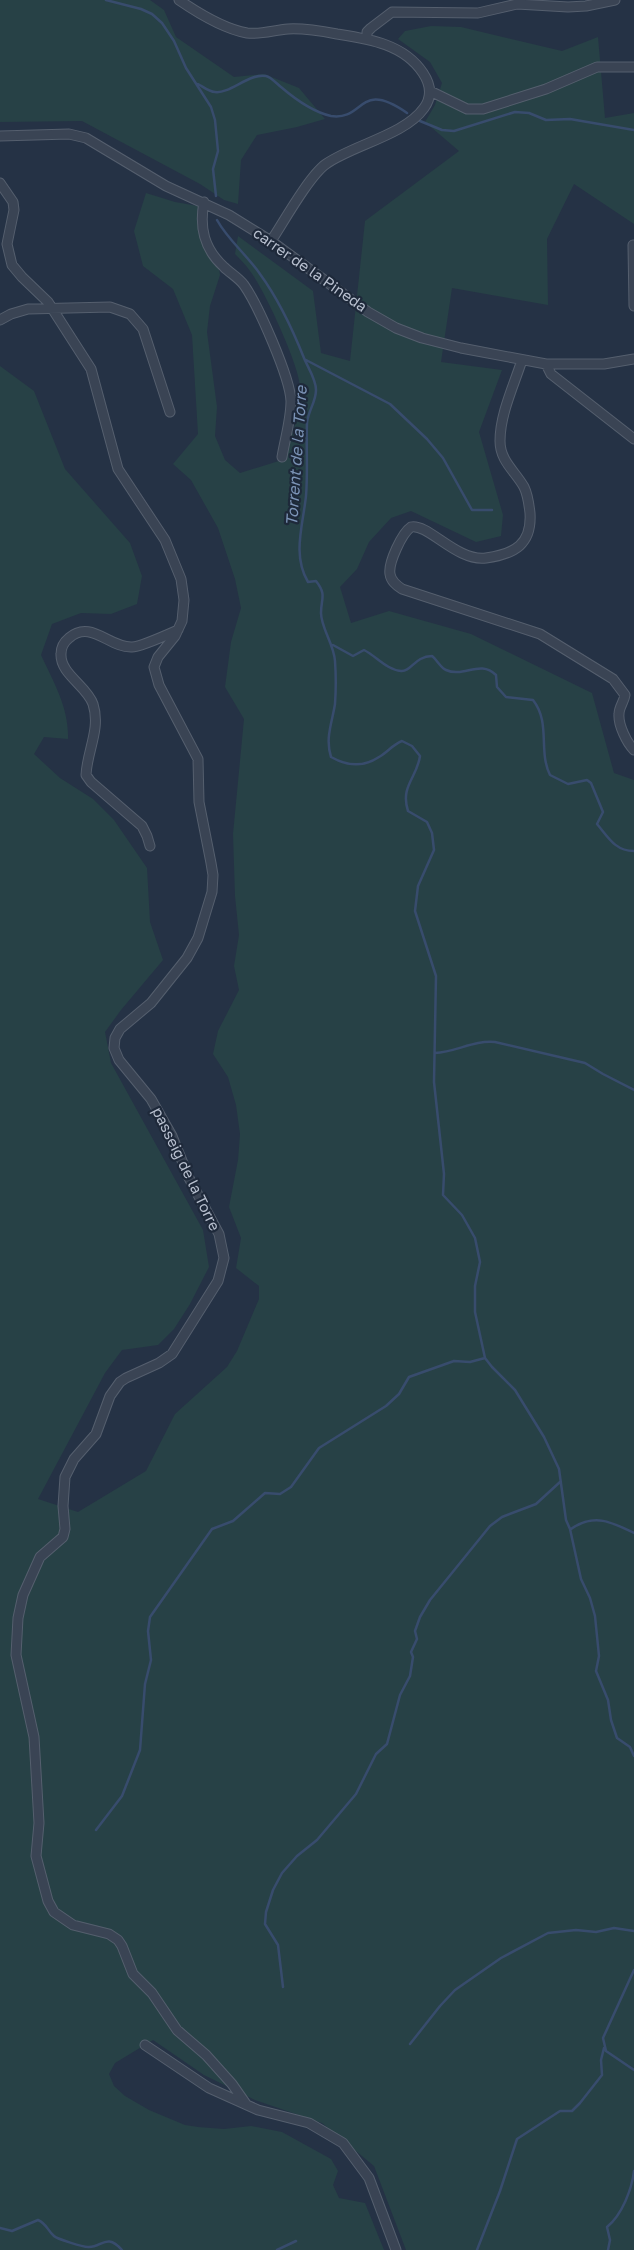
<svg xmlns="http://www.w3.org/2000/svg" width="634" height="2250" font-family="'Golos Text',sans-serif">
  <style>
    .green { fill: #274146 }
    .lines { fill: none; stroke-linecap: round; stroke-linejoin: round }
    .stream { stroke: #384c6d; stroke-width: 2.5 }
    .minor-casing { stroke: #555f6e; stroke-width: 11 }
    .minor { stroke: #3a4454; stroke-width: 9 }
    .labels { text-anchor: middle; stroke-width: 4.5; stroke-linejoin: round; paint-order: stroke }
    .street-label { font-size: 15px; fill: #b7bfce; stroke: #1e293a }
    .water-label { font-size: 16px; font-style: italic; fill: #7c94b7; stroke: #1e293a }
  </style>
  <rect width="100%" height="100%" fill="#253245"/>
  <path class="green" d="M0,0H150L164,10L176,37L234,77L264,74L299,88L325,119L297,127L257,135L241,160L238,204L224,200L200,184L82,121L0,122Z
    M431,26L461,27L562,51L598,37L605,118L634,113V224L574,184L547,239L548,305L452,288L441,362L502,370L479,432L503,515L501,536L476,542L411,511L391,518L369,542L357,569L340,587L351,623L389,611L471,634L592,693L614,773L634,780V2250H406L374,2166L322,2123L255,2100L204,2075L153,2040L115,2063L109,2074L114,2086L125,2096L149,2110L185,2125L198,2127L224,2129L251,2126L282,2132L331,2159L338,2171L333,2185L339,2198L365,2203L384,2250H0V366L34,391L65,469L130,543L142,576L137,604L111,614L81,613L52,624L41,655C54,683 69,708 68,739L44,737L34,754L60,778L93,799L114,820L147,868L150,922L163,960L121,1010L105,1032L111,1063L203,1230L209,1267L190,1304L174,1329L158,1345L122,1350L105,1373L38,1499L78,1512L146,1471L175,1414L227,1367L237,1351L259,1299V1286L236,1268L241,1238L229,1207L238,1160L240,1134L236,1105L228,1077L213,1054L218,1031L239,990L234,966L239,935L235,896L233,834L244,719L225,687L231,642L241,608L235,579L218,528L191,480L173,464L198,434L192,335L173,289L143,266L134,231L146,193L175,202L198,206L197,219L204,249L218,261L220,275L210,306L207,332L217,407L215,436L225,460L240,473L282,460C292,438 301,412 300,386C299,365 264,289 250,271C246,265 240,259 235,254L238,236L313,291L321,353L350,361L365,221L459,151L425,122L435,105L442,83L430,62L398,39L405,31Z"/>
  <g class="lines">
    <path class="stream" d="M106,0L141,9L152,14L162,23L174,41L186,68L211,107L215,120L218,151L213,169L216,196
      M198,84C202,86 209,92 215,92C230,94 249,73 266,76C271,77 277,84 281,87C295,99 313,112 331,116C365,121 358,79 407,113
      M420,121L442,130L454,131L515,112L529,113L546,120L570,119L634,130
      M217,220C228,240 247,255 260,274C279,300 292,328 304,358C308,368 316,379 316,390C316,402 308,411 307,423C306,447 308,472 306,496C303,525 292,555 308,582L316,581C327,595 321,598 321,613C321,628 334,644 335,661C336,675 336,690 335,704C332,723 325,738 331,757C347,766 364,767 379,757C388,752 392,745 402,741L412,746L420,756C417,778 400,786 408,811L427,822L432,833L434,850L418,886L415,911L436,976L434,1082L444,1174L443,1195L462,1215L475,1238L480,1262L475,1286V1312L485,1358L492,1367L515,1390L544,1437L559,1469L566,1520L570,1529L581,1579L590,1598L595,1616L599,1656L596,1671L608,1700L611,1720L617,1738L630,1747L634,1756
      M306,360L390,404L427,439L443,458L472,510H492
      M333,645L353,656L364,650C376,656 387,670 401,671C411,672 415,656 432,656C437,660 441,668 446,670C464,678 480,659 496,675L497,687L506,697L533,700C551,723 538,751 550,775L568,784L587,780L591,783L603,812L597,824C608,837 615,851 634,851
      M435,1053C456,1052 474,1040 495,1042L585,1063L603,1074L634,1090
      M571,1529C594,1513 612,1522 634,1533
      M96,1830L122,1796L140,1750L145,1684L151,1660L148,1631L150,1617L212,1529L233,1521L265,1493L280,1494L291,1487L319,1448L386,1406L399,1394L409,1377L454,1361L470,1362L485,1358
      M634,1970L603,2038L606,2051L634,2070
      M283,1987L278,1945L265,1924L266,1912L273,1890L282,1873L297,1856L317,1840L356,1794L376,1754L387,1744L400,1695L410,1676L413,1657L411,1652L417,1639L415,1631L420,1617L430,1600L490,1526L502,1517L536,1504L560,1482
      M410,2044L440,2006L455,1990L501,1958L548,1933L576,1930L596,1932L614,1928L634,1931
      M0,2228L12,2231L38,2220C47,2224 47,2230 54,2236C57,2239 83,2247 88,2247C102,2248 106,2232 122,2250
      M277,2250L296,2241
      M477,2250L500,2191L517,2139L560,2111H572L580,2103L602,2075L601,2060L604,2048
      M608,2250L610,2240L607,2227C622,2215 632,2189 634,2171"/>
    <g class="minor-casing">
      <path id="minor" d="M179,0C198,13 224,29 247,33C261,35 274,30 288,29C304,28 321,31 337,34C369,39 404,44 423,73C431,85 432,97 424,108C405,135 353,145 326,164C309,176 283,223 271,241
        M367,38V32L371,28L392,12L478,13L517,4L568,7L586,6L615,0
        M430,91L467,109H483L546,89L597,67H634
        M0,136L69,134L86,138L166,186L229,215L271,241L368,312L396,328L422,338L461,348L546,364H604L634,359
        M0,183L13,202L14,210L7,244L12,265L22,277L48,302L91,369L118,469L165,540L181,579L184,600L182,621L175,636L158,657L154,667L159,685L198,759L199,802L211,863L213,875L212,892L198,938L187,958L151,1003L120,1029L115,1038L114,1048L119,1060L151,1099L172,1136L189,1178L219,1234L224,1258L218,1281L172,1354L159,1363L126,1378L120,1382L110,1396L96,1434L74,1459L65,1477L63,1506L65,1529L63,1537L40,1557L23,1595L18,1618L16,1655L34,1737L39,1823L36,1856L48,1901L54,1912L73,1925L109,1934L118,1940L122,1946L133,1974L152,1993L177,2030L206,2055L232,2084L246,2104
        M204,202C199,228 204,249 224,267C230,273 239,278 244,285C258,305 290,377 291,401C291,419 285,439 282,457
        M633,245L634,306
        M0,320L11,314L28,309L110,307L130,314L143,329L170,412
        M522,360C514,385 500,414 500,441C500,461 515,471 524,487C528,495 529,504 530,513C532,544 515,554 486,558C457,562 428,523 411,527C402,533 388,563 390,574C391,581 396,585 402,589L540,634L613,679L625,695
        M546,364L551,374L634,439
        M625,695C624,702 619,707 619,714C618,725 627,743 634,750
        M150,846L147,836L142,826L91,782L86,775C87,751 101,729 93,704C87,686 60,674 61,654C61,648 64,642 69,638C91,619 109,648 132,647C140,647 169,634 178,630
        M145,2045L209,2088L258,2110L309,2123L343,2143L369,2178L396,2250"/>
    </g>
    <use href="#minor" class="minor"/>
  </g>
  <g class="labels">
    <g class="street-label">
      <text transform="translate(310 270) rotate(35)" y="5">carrer de la Pineda</text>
      <text transform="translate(186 1169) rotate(64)" y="5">passeig de la Torre</text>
    </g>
    <g class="water-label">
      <text transform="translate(296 456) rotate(-86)" y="6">Torrent de la Torre</text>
    </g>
  </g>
</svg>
